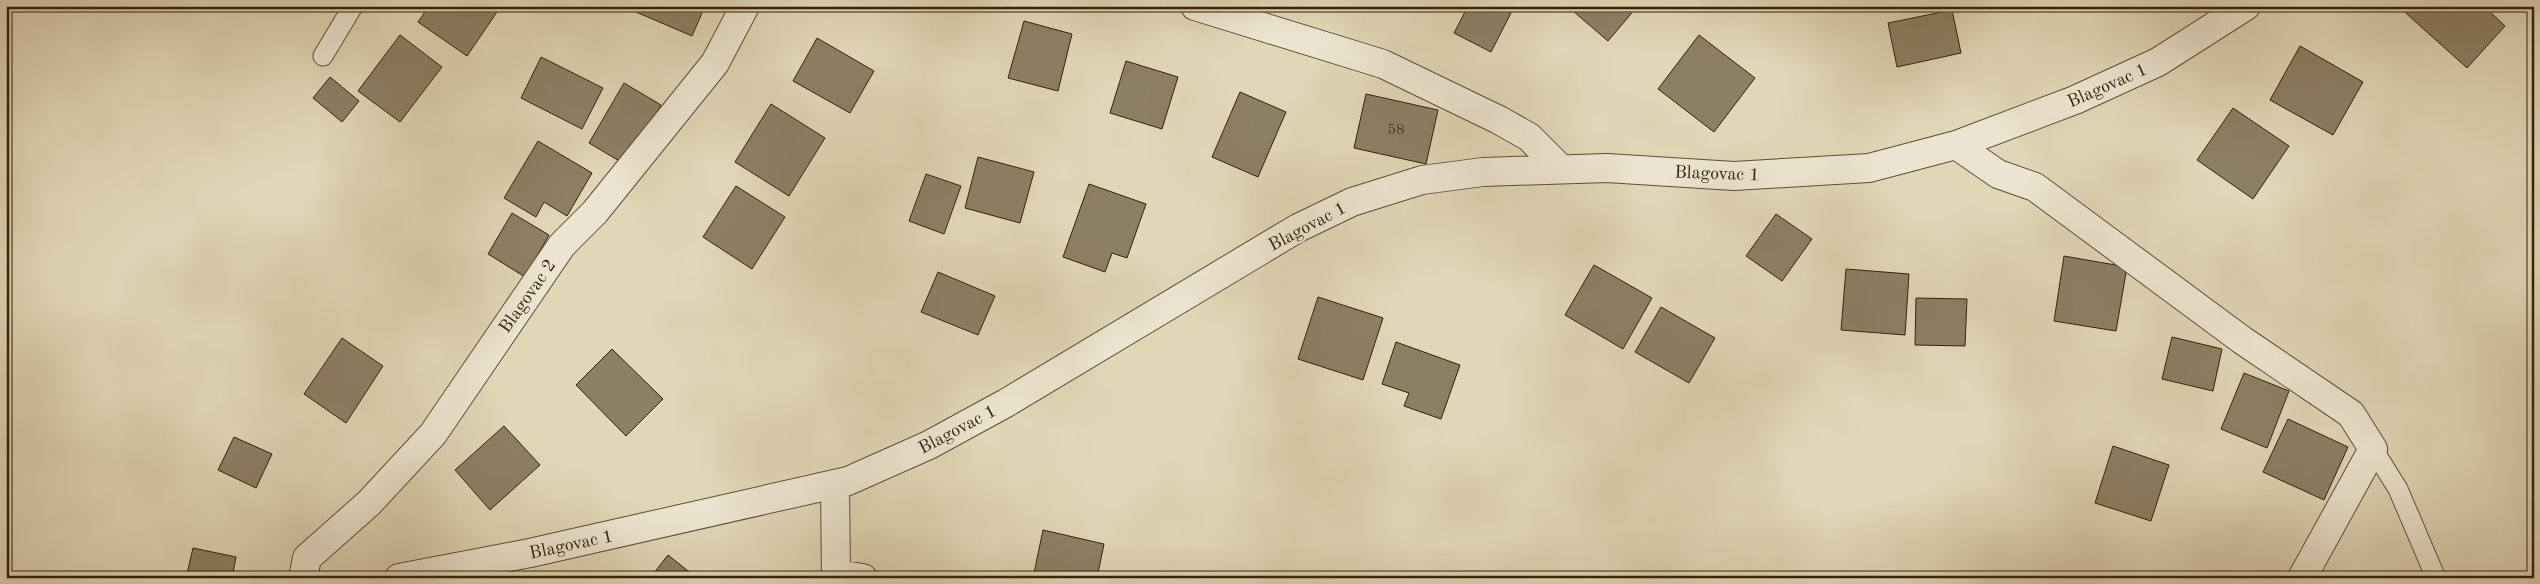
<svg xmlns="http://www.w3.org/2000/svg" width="2540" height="584" font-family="'Old Standard TT',serif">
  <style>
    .building { fill: #8d7f64; stroke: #33210b }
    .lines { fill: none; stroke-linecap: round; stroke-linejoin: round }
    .service-casing { stroke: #5e4e36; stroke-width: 21 }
    .minor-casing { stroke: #5e4e36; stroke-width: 30 }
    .service { stroke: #ece4d0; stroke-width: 19 }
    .minor { stroke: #ece4d0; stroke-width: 28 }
    .labels { text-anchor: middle; stroke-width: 4; stroke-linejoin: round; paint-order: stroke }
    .number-label { font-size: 15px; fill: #4a3821 }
    .street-label { font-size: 18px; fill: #33210b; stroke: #ece4d0 }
  </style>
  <rect width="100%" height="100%" fill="#e1d6b6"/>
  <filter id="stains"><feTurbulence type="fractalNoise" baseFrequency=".004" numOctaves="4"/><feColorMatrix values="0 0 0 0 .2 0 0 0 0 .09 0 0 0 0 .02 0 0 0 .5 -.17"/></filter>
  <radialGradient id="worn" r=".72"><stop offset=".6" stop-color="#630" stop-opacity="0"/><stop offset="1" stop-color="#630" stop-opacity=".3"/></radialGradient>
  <path class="building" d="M429,6H501L467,56L418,22Z
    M639,6H705L692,36L636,12Z
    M1468,6H1499L1511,13L1491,52L1454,33Z
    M1576,6H1635L1636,8L1608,41L1573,11Z
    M2398,6H2484L2505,26L2467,68Z
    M1952,10L1961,53L1897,67L1888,23Z
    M1024,21L1072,34L1058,91L1008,78Z
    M400,35L442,67L400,122L358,91Z
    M1699,35L1755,78L1714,132L1658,89Z
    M817,38L874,71L850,113L793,81Z
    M2300,46L2363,82L2333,135L2270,100Z
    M541,57L603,88L582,129L521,98Z
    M1126,61L1178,77L1162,129L1110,113Z
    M330,77L359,101L342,122L313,98Z
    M624,83L661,105L626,165L589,143Z
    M1240,92L1286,112L1258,177L1212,157Z
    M1366,94L1438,110L1426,164L1354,148Z
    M771,104L825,138L789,196L735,162Z
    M2233,108L2289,146L2253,199L2197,160Z
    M538,141L592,173L567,216L544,202L536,217L504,198Z
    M978,157L1034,172L1020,223L965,208Z
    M926,174L961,186L944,234L909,221Z
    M1089,184L1146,204L1127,258L1112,253L1105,272L1063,257Z
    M736,186L785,217L752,269L703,237Z
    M512,213L549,235L525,277L488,254Z
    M1776,214L1812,239L1782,281L1746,256Z
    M2064,256L2127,267L2116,331L2054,321Z
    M1594,265L1652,298L1623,349L1565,315Z
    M1846,269L1909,274L1905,335L1841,330Z
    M938,272L995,296L978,335L921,312Z
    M1318,297L1383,318L1363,380L1298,359Z
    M1916,298L1967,299L1965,346L1915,345Z
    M1661,307L1715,338L1689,383L1635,352Z
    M2172,337L2222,349L2213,391L2162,379Z
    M342,338L383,366L346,423L304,394Z
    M1396,342L1460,365L1441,419L1404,406L1409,393L1382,384Z
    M612,349L663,399L626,436L576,385Z
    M2244,373L2289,391L2267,448L2221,429Z
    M2288,419L2348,447L2324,500L2263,472Z
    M504,426L540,465L490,510L455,470Z
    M234,437L272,454L256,488L218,470Z
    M2113,446L2169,465L2151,521L2095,503Z
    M1043,530L1104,544L1097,578H1033Z
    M193,548L236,557L232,578H186Z
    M668,555L697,578H650Z"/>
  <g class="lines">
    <g class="service-casing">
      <path id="service" d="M323,56L353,6
        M2373,449L2398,489L2436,578"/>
    </g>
    <g class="minor-casing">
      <path id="minor" d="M1195,6L1383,64L1499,120L1529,137L1561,169
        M1956,145L1998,174L2035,187L2242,340L2351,414L2373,449L2302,578
        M835,484L836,578
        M836,574L863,578
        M303,578L307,558L369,503L433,434L562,245L595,212L715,63L745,6
        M399,578L530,553L848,481L929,445L1006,403L1298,228L1352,202L1422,180L1483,172L1607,168L1734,176L1869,168L1956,145L2075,100L2158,62L2246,6"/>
    </g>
    <use href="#service" class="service"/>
    <use href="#minor" class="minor"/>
  </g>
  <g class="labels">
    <g class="number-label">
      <text x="1396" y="134">58</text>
    </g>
    <g class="street-label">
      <text transform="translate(2107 85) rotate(-24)" y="6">Blagovac 1</text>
      <text transform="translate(1717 173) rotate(2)" y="6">Blagovac 1</text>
      <text transform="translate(1307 226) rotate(-28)" y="6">Blagovac 1</text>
      <text transform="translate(527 296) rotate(-55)" y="6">Blagovac 2</text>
      <text transform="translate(957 429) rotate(-28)" y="6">Blagovac 1</text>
      <text transform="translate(571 544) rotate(-12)" y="6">Blagovac 1</text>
    </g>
  </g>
  <rect width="2540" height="584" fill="none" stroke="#e1d6b6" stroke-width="25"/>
  <rect x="8" y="8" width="2525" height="569" fill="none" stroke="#33210b" stroke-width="2.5"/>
  <rect x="12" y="12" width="2515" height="559" fill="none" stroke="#33210b"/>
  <rect width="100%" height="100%" filter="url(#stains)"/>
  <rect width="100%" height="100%" fill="url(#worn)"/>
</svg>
